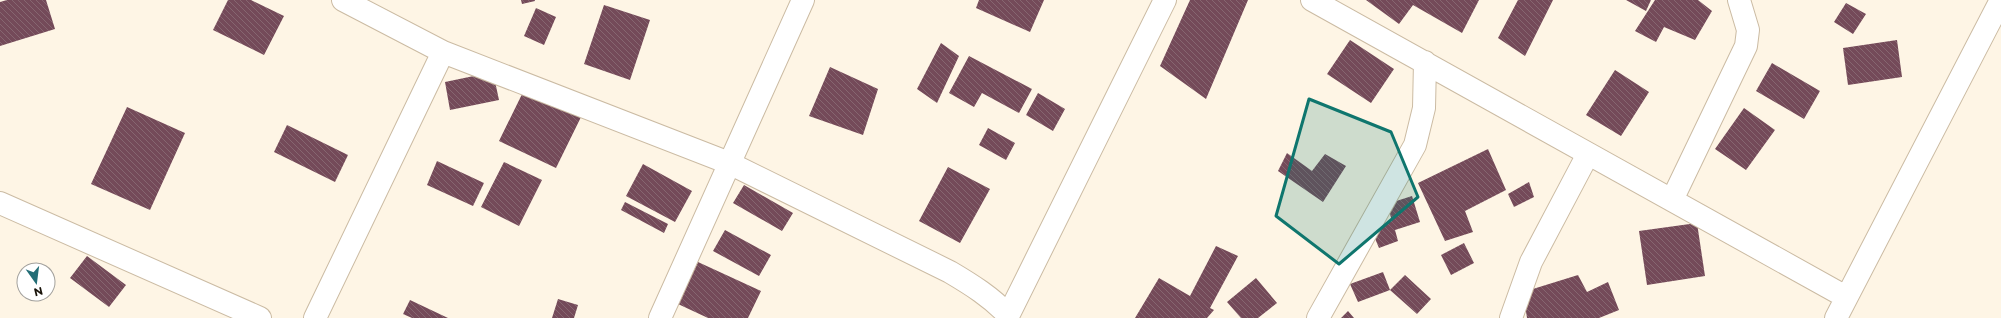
<svg xmlns="http://www.w3.org/2000/svg" width="2001" height="318" font-family="Montserrat,sans-serif">
  <style>
    .building { fill: url(#building-back-hatch) }
    .lines { fill: none; stroke-linecap: round; stroke-linejoin: round }
    .minor-casing { stroke: #cbbba3; stroke-width: 24 }
    .minor { stroke: #fff; stroke-width: 22 }
    .marked { fill: #0f766e; fill-opacity: 0.2; stroke: #0f766e; stroke-width: 3; stroke-linejoin: round }
  </style>
  <defs>
    <pattern id="building-back-hatch" width="6" height="6" patternUnits="userSpaceOnUse"><rect width="6" height="6" fill="#744a59"/><path d="M-1 5l2 2M0 0l6 6M5-1l2 2" fill="none" stroke="#866670"/></pattern>
  </defs>
  <rect width="100%" height="100%" fill="#fef5e5"/>
  <path class="building" d="M7,0H46L55,29L0,46V2Z
    M228,0H251L284,16L264,55L213,30Z
    M521,0H535V1L522,4Z
    M979,0H1044L1030,32L976,8Z
    M1190,0H1248L1206,99L1160,66Z
    M1366,0H1479L1462,33L1413,5L1399,24Z
    M1518,0H1553L1525,56L1498,38Z
    M1626,0H1651L1646,11Z
    M1655,0H1698L1712,11L1695,40L1664,27L1656,42L1635,31Z
    M1846,3L1866,14L1853,34L1834,22Z
    M604,5L650,20L630,80L584,64Z
    M536,8L556,17L544,45L524,36Z
    M1350,40L1394,69L1371,103L1327,74Z
    M1897,40L1902,77L1848,85L1843,48Z
    M941,43L959,56L937,103L917,89Z
    M969,56L1032,89L1019,113L982,93L974,107L949,93Z
    M1772,63L1820,91L1804,119L1756,91Z
    M830,67L878,89L863,135L809,116Z
    M1615,70L1649,92L1621,136L1586,115Z
    M493,72L499,100L450,110L445,82Z
    M525,88L582,115L556,168L499,141Z
    M1038,93L1065,109L1053,131L1026,115Z
    M127,107L185,133L150,210L91,184Z
    M1744,108L1775,130L1746,170L1715,149Z
    M287,125L348,155L335,182L274,152Z
    M988,128L1015,143L1006,160L979,145Z
    M1488,149L1506,190L1465,211L1473,232L1445,241L1418,183Z
    M1287,153L1312,171L1325,154L1346,166L1323,202L1278,171Z
    M437,161L484,183L473,206L427,185Z
    M504,162L542,180L519,226L481,207Z
    M643,164L692,191L675,222L626,196Z
    M948,167L990,189L960,243L919,221Z
    M1529,182L1534,197L1514,207L1508,194Z
    M744,185L793,213L782,231L733,203Z
    M1412,196L1420,222L1395,230L1398,241L1379,248L1371,229L1392,221L1387,204Z
    M625,202L668,224L664,233L621,210Z
    M1697,223L1705,276L1647,285L1639,231Z
    M725,230L771,255L759,276L713,251Z
    M1464,243L1474,263L1451,275L1441,255Z
    M1216,246L1238,256L1210,308L1214,310L1207,318H1135L1159,278L1190,296Z
    M87,256L126,285L109,307L70,278Z
    M698,262L761,291L748,318H708L678,304Z
    M1383,272L1390,290L1405,275L1431,299L1417,314L1390,290L1358,302L1350,284Z
    M1578,275L1587,292L1608,282L1619,310L1599,318H1527L1523,292Z
    M1256,278L1277,303L1258,318H1241L1227,302Z
    M558,299L578,305L574,318H552Z
    M410,300L448,318H412L403,314Z
    M1348,311L1354,318H1341Z"/>
  <g class="lines">
    <g class="minor-casing">
      <path id="minor" d="M343,0L443,52L729,163L950,272C972,285 991,297 1008,315
        M1312,0L1846,297
        M1672,200L1746,46L1748,30L1739,0
        M0,203L260,318
        M315,318L443,52
        M660,318L803,0
        M1007,318L1165,0
        M1318,318L1415,145L1424,108L1425,62
        M1511,318L1531,262L1588,154
        M1836,318L2001,0"/>
    </g>
    <use href="#minor" class="minor"/>
  </g>
  <path class="marked" d="M1309,99L1391,132L1418,197L1339,264L1276,216Z"/>
  <g transform="translate(36 282) rotate(166)"><circle r="19" fill="#ffffff" stroke="#a3a19d"/>
  <path d="M0-3L7 15L0 10L-7 15Z" fill="#236d76"/>
  <text y="-6" font-size="11" font-weight="bold" text-anchor="middle" fill="#19130a">N</text>
  </g>
</svg>
